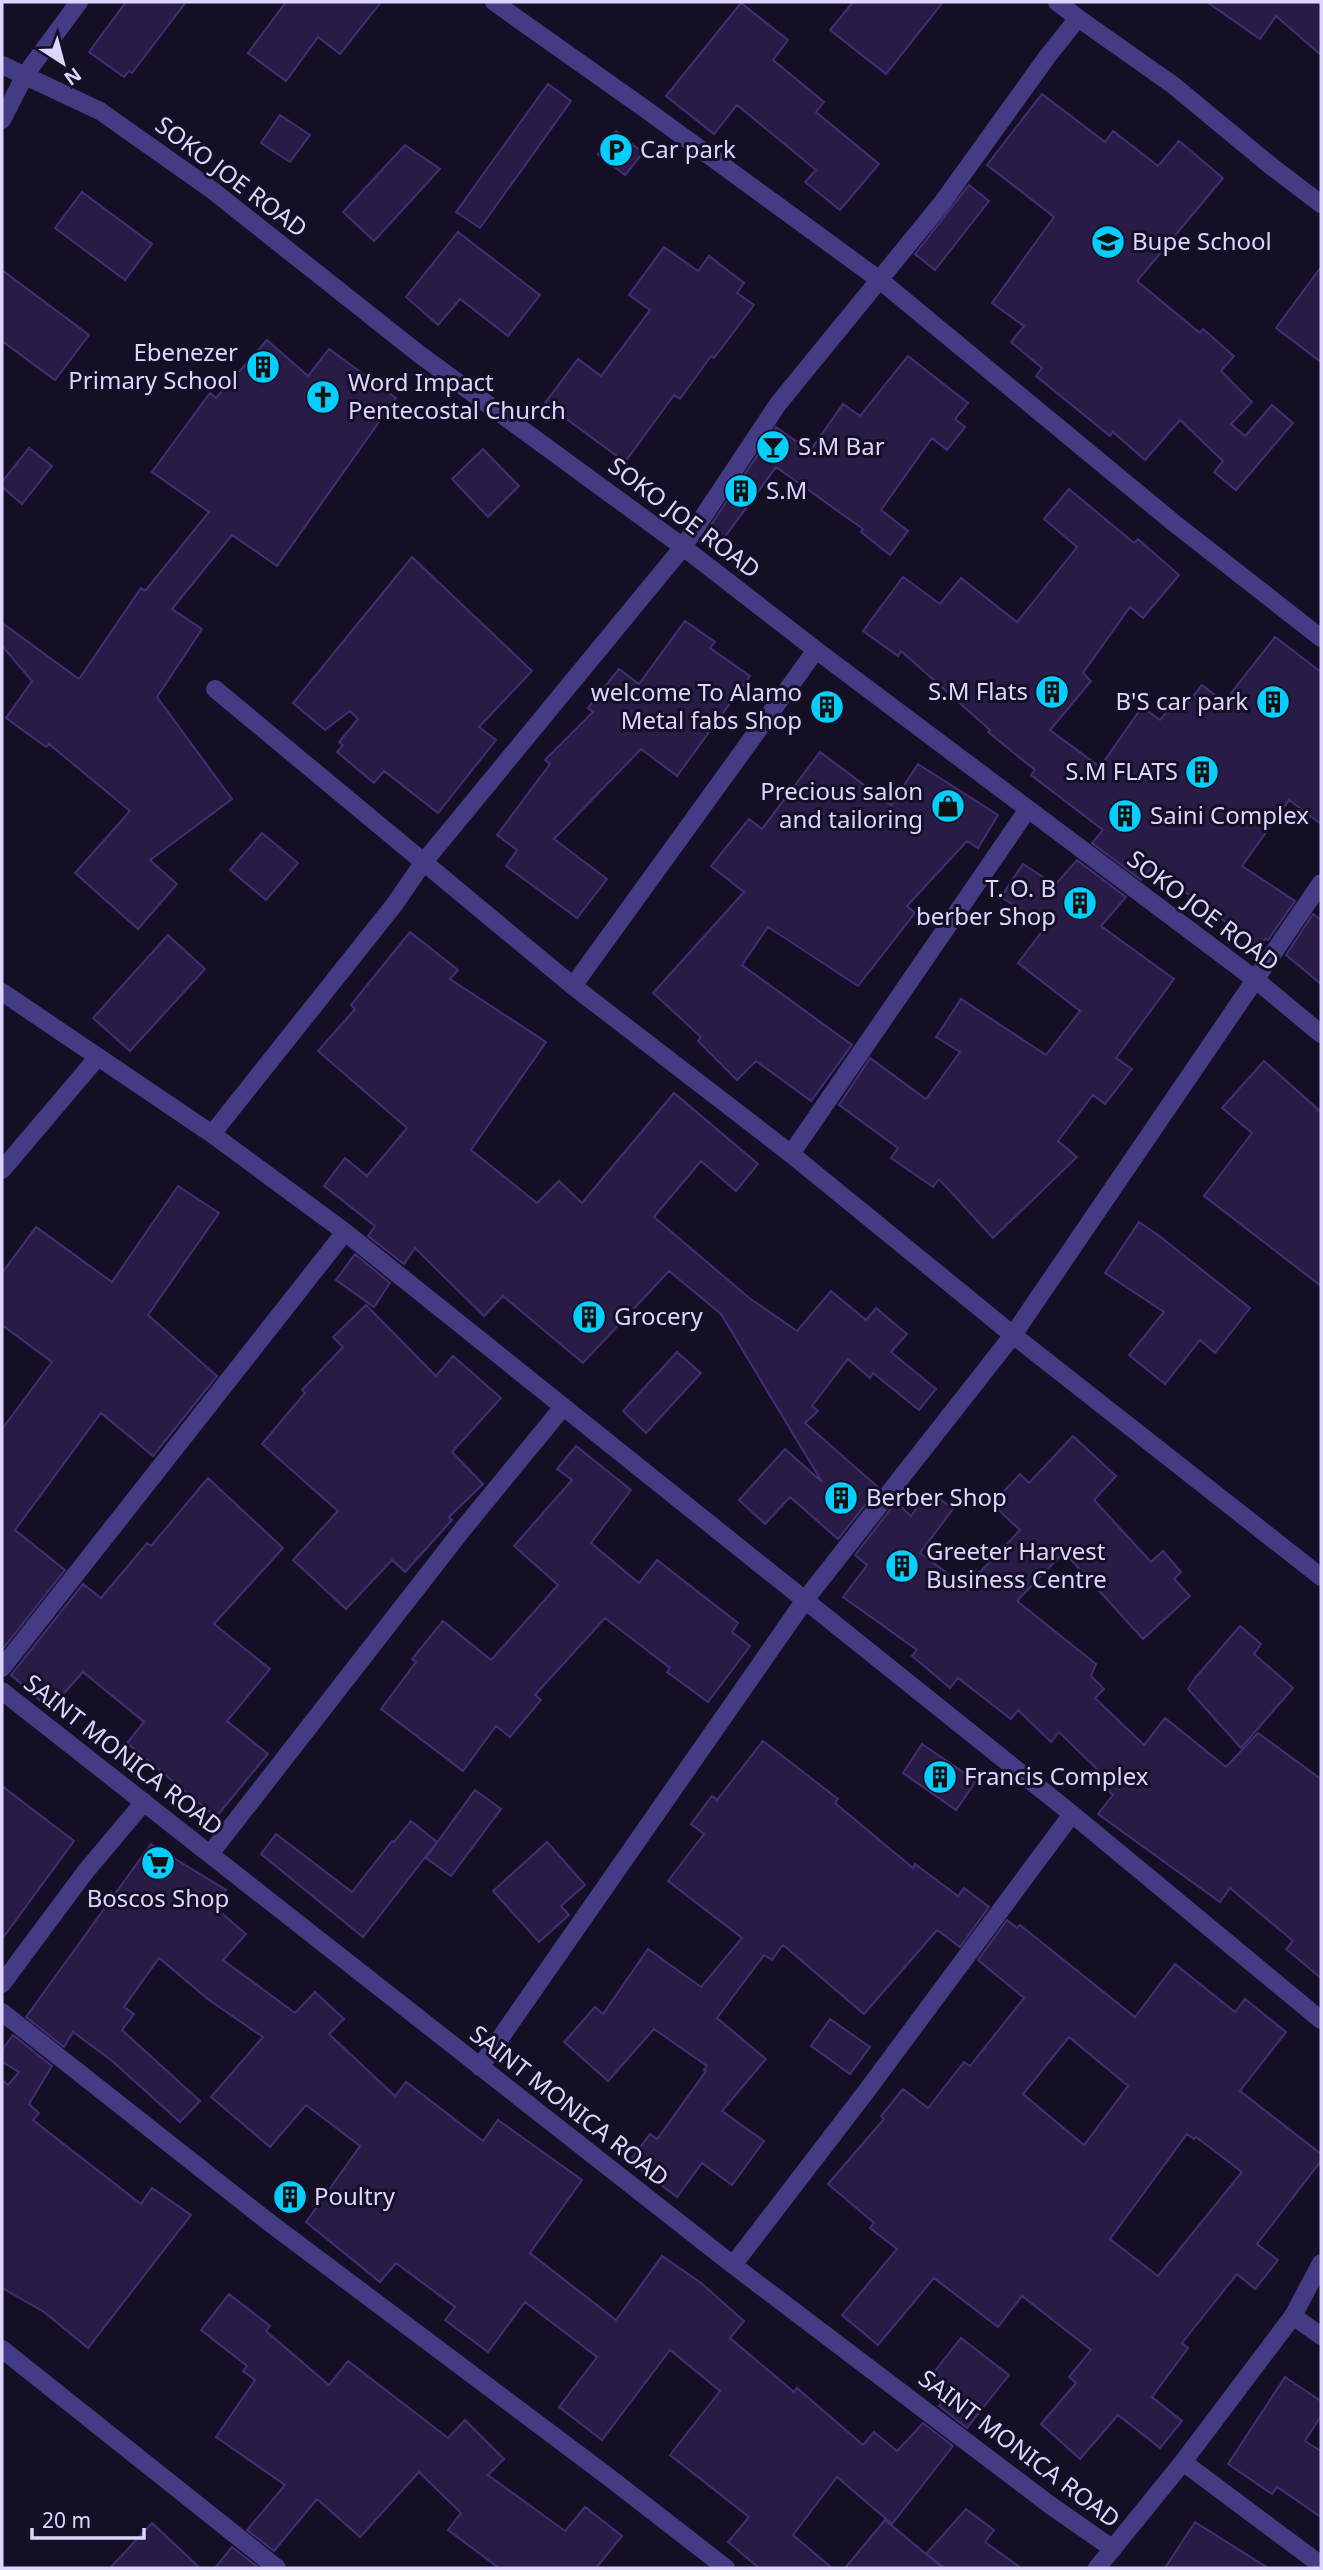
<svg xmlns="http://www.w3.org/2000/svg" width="1323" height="2570" font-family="'Noto Sans',sans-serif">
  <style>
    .building { fill: #281c47; stroke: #422e73; stroke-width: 2; fill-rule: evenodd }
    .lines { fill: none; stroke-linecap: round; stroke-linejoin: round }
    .minor { stroke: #443b85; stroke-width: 18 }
    .labels { text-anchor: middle; stroke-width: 6; stroke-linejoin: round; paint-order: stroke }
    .poi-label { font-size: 24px; fill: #ded5ff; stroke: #150f26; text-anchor: start }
    .street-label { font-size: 24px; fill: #ded5ff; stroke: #150f26 }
  </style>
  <rect width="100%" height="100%" fill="#150f26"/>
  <path class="building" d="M126,2H186L132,73L129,71L124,77L89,52Z
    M286,2H381L340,54L318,37L286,81L248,53Z
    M853,2H943L886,74L830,30Z
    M1207,2H1321V55L1276,16L1260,39Z
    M741,3L788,40L773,60L824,102L816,112L879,164L840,210L805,182L816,170L737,105L714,134L666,96Z
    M548,84L571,101L480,228L456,212Z
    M1042,94L1105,142L1113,131L1158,166L1179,141L1223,178L1137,281L1200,333L1203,329L1234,356L1221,371L1252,402L1231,424L1245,436L1272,405L1293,423L1236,490L1214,472L1223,461L1180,420L1145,460L1113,432L1110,436L1036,376L1042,368L1011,342L1024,326L992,303L1054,217L987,165Z
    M280,115L310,135L290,162L261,143Z
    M616,131L643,153L625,175L598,154Z
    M405,145L440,169L374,241L343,212Z
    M969,185L989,201L935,270L915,254Z
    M82,192L152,244L125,280L55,228Z
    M458,232L540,295L508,336L460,299L438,325L406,297Z
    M664,247L698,271L709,256L744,283L737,293L754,305L714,358L711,356L680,399L674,395L625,462L545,403L578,359L601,376L650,310L629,295Z
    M1321,267V362L1276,328Z
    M2,270L89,335L55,380L2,341Z
    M267,340L308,376L329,349L396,398L277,566L232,535L172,609L202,629L157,697L232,799L150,860L177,884L138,929L75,873L130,811L49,744L46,747L6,718L32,681L2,646V623L79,679L141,588L145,591L209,512L152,472L210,393L216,398Z
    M908,356L968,403L955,419L965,427L947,450L932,438L881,510L908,531L890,555L861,532L863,529L776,467L722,541L707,531L776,427L810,451L843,404L860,416Z
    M29,448L52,466L22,504L2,487V482Z
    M483,449L519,486L488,517L452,479Z
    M1069,489L1134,543L1138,539L1179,575L1143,618L1130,607L1083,673L1091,681L1050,730L1100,767L1142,707L1160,720L1176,700L1185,707L1202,685L1224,702L1275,637L1321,672V824L1289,800L1242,866L1295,901L1268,940L1266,938L1259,947L1152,867L1141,880L1092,843L1103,830L1031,775L1035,770L988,732L990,730L901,651L898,656L863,631L903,577L940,604L961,578L1017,622L1077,547L1044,519Z
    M412,557L532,671L479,727L496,740L438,813L384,771L374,783L337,752L343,745L339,742L358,719L350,711L325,730L293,703Z
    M685,621L715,642L710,648L750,676L677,776L641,749L554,839L607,879L577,918L506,866L517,850L497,835L550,764L545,760L593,712L588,708L619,669L639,684Z
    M820,752L891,805L918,764L998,815L978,848L967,841L907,906L915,913L858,986L768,927L742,965L852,1045L811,1101L756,1061L737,1080L698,1041L701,1037L653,993L744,892L711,866L749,819L762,829Z
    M262,833L298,863L266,900L230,870Z
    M1077,860L1126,897L1101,926L1174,979L1116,1058L1132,1069L1105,1104L1093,1095L1058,1141L1077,1157L993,1238L939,1179L933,1187L891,1158L898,1148L839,1105L870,1058L926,1099L960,1052L936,1037L961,999L1046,1055L1080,1011L1018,963L1046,926L1001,897L1023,864L1055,885Z
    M1313,914L1321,920V984L1286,955Z
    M410,932L458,970L450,979L546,1042L471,1150L537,1203L559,1181L582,1203L674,1093L758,1164L736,1191L701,1161L654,1217L748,1297L797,1331L831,1291L866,1320L876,1308L907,1334L891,1352L936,1389L919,1410L873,1373L870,1378L848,1359L812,1406L818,1411L805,1423L879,1488L838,1539L790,1497L765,1524L739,1500L785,1449L822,1482L721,1314L669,1271L583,1363L503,1296L484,1316L415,1248L404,1264L368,1236L375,1226L324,1186L345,1158L367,1176L407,1128L318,1051L355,1009L351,1005Z
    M168,935L205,969L130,1051L93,1018Z
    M1264,1061L1321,1112V1286L1204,1196L1252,1133L1222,1108Z
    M178,1186L219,1213L148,1315L217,1376L153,1456L101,1413L15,1530L65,1570L2,1650V1429L52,1362L2,1325V1273L36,1227L112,1282Z
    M1139,1222L1158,1235L1250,1308L1215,1353L1200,1340L1165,1384L1129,1355L1164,1312L1105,1273Z
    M355,1254L390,1283L374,1307L336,1280Z
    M366,1305L436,1376L453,1356L501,1398L452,1452L483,1484L449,1517L452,1520L405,1572L392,1560L346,1609L293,1560L338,1511L262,1444L305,1393L302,1390L343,1347L333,1337Z
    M677,1352L701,1373L646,1433L623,1411Z
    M1073,1436L1116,1476L1094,1500L1151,1562L1163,1551L1181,1572L1174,1579L1190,1596L1143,1639L1064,1552L1017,1601L1096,1664L1091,1676L1104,1689L1095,1698L1144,1745L1165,1718L1226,1767L1258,1733L1321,1779V1978L1286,1949L1293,1941L1230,1888L1220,1902L1098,1814L1113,1795L1092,1779L1099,1771L1059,1732L1051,1742L1018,1710L1011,1719L958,1678L950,1688L912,1656L917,1650L843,1597L867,1565L855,1555L896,1502L911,1516L929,1491L953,1509L920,1553L966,1587L1020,1530L992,1504L1020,1474L1029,1483Z
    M576,1446L631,1490L591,1543L639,1583L657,1560L738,1623L732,1632L750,1646L708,1702L667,1672L670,1668L605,1618L535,1695L541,1700L510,1737L496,1726L463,1771L381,1709L416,1662L412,1659L443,1621L491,1660L558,1585L514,1546L572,1480L557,1469Z
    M208,1478L283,1548L214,1624L270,1669L227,1721L268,1754L216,1817L127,1743L144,1722L83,1672L50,1709L11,1675L83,1584L101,1598L147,1543L151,1546Z
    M1240,1626L1261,1644L1254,1654L1293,1688L1241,1748L1188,1689L1195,1678Z
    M763,1741L838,1799L835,1803L913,1868L915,1864L958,1896L964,1888L989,1907L960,1947L937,1930L864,2014L783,1945L772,1960L764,1955L717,2018L766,2059L722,2111L764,2141L732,2185L702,2163L677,2197L630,2161L650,2134L657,2139L706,2071L704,2070L707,2066L654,2029L608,2081L564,2042L595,2007L603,2014L648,1949L701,1987L742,1938L668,1881L704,1834L691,1824L712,1796L717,1800Z
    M922,1744L976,1781L956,1810L903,1773Z
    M2,1786L74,1841L2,1939Z
    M475,1790L501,1809L451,1876L426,1858Z
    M411,1821L437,1842L363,1937L261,1854L276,1834L352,1892L392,1841L394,1842Z
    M547,1842L585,1885L561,1906L569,1915L539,1942L493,1891Z
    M151,1844L226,1890L212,1905L246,1934L223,1960L295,2013L315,1992L344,2019L329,2034L395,2096L406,2082L483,2141L498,2120L582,2180L530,2253L616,2320L662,2256L701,2283L744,2321L730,2338L794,2392L797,2388L863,2445L874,2432L897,2451L923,2423L953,2446L892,2524L837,2477L793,2535L832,2568H759L728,2542L749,2517L670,2455L720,2391L670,2350L602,2440L559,2407L597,2357L525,2302L488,2352L445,2320L455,2307L396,2263L380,2282L306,2222L360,2146L306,2105L270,2147L211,2097L263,2037L209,2000L159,1958L124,2007L134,2014L122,2030L200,2101L180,2122L111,2060L73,2032L64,2047L26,2017Z
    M1007,1920L1017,1928L1020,1925L1135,2017L1175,1964L1235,2012L1245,1999L1286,2032L1240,2091L1321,2154V2161L1257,2244L1278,2260L1255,2289L1237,2274L1182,2343L1188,2348L1152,2397L1182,2421L1160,2448L1118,2415L1080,2459L1041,2424L1076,2383L1069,2377L1091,2350L1022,2296L998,2327L934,2278L878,2345L842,2315L897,2249L870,2228L874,2223L828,2184L884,2119L881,2116L903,2089L928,2108L964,2062L970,2066L1024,1998L978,1960ZM1069,2037L1128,2086L1084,2145L1023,2094ZM1187,2134L1194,2139L1196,2137L1242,2172L1158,2276L1110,2239Z
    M830,2019L870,2047L850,2074L811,2046Z
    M13,2035L52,2066L29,2104L39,2113L33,2120L141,2204L152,2188L191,2215L88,2348L44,2312L2,2288V2080L8,2085L19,2072L2,2062V2050Z
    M229,2294L270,2326L266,2331L329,2385L348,2361L448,2438L465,2420L504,2459L488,2475L565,2531L585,2507L622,2536L596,2568H499L448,2530L461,2513L419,2472L360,2537L317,2499L274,2551L247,2530L285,2485L216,2437L255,2380L243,2371L247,2366L201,2330Z
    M961,2338L1009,2375L967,2428L939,2406L951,2394L930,2377Z
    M1285,2377L1321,2401V2416L1305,2441L1321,2451V2517L1277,2487L1272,2494L1228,2464Z
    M966,2509L994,2530L985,2542L1021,2568H945L926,2554L943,2568H845L885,2520L926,2554Z
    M1195,2522L1268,2568H1165Z
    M152,2523L200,2568H110Z
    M232,2547L259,2568H215Z"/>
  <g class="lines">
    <path class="minor" d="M494,2L648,111L881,281L1174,523L1321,638
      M1078,18L1173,85L1271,166L1321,204
      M2,65L100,111L212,190L419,354L683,547L816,650L1256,980L1321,1034
      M2,120L25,75L79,2
      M816,650L573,986L791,1154L1013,1335L1321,1577
      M215,689L573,986
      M2,992L212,1134L345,1232L1072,1814L1321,2020
      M212,1134L394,905L423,863L683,547L778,404L942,203L1047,57L1078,18L1057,2
      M791,1154L1028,809
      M2,1170L97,1058
      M2,1668L345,1232
      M2,1691L733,2265L1050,2505L1113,2549
      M210,1854L463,1529L563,1407
      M2,1984L86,1871L144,1802
      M2,2012L266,2220L606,2475L726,2568
      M480,2067L805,1600L1013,1335L1321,883
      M733,2265L865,2093L1072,1814
      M1293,2316L1321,2263
      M2,2349L277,2568
      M1183,2462L1321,2565
      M1097,2568L1183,2462L1293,2316L1321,2336"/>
  </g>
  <defs>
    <g id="parking-disc" transform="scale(1.75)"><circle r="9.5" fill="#03cefd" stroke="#150f26"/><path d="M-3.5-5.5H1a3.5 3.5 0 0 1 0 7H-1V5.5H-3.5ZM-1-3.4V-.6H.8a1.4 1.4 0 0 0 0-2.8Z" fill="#111"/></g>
    <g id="school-disc" transform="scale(1.75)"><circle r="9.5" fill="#03cefd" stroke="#150f26"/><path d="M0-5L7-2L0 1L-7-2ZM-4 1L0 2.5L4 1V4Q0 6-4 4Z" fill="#111"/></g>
    <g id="building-disc" transform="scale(1.75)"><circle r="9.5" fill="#03cefd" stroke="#150f26"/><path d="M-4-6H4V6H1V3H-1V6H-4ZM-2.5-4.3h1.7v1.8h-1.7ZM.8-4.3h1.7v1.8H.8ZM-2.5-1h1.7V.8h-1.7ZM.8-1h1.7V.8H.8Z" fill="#111"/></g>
    <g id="church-disc" transform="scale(1.75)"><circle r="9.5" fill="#03cefd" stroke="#150f26"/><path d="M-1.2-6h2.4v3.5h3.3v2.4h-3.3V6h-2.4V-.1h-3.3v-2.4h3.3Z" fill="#111"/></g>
    <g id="bar-disc" transform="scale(1.75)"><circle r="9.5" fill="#03cefd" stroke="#150f26"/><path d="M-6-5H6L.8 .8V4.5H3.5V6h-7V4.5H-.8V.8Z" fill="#111"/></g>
    <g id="shop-disc" transform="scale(1.75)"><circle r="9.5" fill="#03cefd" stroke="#150f26"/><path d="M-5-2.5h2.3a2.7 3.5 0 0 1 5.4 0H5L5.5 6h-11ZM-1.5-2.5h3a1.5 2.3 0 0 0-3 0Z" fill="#111"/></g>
    <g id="supermarket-disc" transform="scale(1.75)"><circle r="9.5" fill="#03cefd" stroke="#150f26"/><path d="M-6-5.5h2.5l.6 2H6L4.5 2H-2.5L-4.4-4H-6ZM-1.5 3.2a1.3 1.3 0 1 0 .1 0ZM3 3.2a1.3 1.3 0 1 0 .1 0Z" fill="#111"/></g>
  </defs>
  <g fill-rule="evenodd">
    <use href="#parking-disc" x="616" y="150"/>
    <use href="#school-disc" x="1108" y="242"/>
    <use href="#building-disc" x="263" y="367"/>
    <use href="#church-disc" x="323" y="397"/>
    <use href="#bar-disc" x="773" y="447"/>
    <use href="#building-disc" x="741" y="491"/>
    <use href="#building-disc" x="1052" y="692"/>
    <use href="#building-disc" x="1273" y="702"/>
    <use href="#building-disc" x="827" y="707"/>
    <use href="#building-disc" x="1202" y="772"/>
    <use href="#shop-disc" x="948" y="806"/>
    <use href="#building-disc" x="1125" y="816"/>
    <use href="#building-disc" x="1080" y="903"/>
    <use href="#building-disc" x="589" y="1317"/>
    <use href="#building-disc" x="841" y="1498"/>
    <use href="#building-disc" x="902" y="1566"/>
    <use href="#building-disc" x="940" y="1777"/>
    <use href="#supermarket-disc" x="158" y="1863"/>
    <use href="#building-disc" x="290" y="2197"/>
  </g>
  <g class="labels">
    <g class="poi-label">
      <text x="640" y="158">Car park</text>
      <text x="1132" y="250">Bupe School</text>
      <text x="238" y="361" text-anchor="end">Ebenezer<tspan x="238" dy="28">Primary School</tspan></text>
      <text x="348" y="391">Word Impact<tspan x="348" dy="28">Pentecostal Church</tspan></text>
      <text x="798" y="455">S.M Bar</text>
      <text x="766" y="499">S.M</text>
      <text x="1028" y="700" text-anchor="end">S.M Flats</text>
      <text x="802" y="701" text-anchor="end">welcome To Alamo<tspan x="802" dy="28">Metal fabs Shop</tspan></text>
      <text x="1248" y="710" text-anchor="end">B'S car park</text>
      <text x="1178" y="780" text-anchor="end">S.M FLATS</text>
      <text x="923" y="800" text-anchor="end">Precious salon<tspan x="923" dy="28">and tailoring</tspan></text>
      <text x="1150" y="824">Saini Complex</text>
      <text x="1056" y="897" text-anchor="end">T. O. B<tspan x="1056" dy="28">berber Shop</tspan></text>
      <text x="614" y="1325">Grocery</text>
      <text x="866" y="1506">Berber Shop</text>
      <text x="926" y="1560">Greeter Harvest<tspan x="926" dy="28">Business Centre</tspan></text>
      <text x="964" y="1785">Francis Complex</text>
      <text x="158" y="1907" text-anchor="middle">Boscos Shop</text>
      <text x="314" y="2205">Poultry</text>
    </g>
    <g class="street-label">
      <text transform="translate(231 177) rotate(37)" y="8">SOKO JOE ROAD</text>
      <text transform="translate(684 518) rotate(37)" y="8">SOKO JOE ROAD</text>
      <text transform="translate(1203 911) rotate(37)" y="8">SOKO JOE ROAD</text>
      <text transform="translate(123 1755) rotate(38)" y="8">SAINT MONICA ROAD</text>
      <text transform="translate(569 2106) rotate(38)" y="8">SAINT MONICA ROAD</text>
      <text transform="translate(1019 2449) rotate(37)" y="8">SAINT MONICA ROAD</text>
    </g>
  </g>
  <rect width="1323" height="2570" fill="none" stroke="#ded5ff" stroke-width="7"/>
  <g transform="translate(63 63) rotate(144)" stroke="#150f26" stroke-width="5" paint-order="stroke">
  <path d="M0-5L12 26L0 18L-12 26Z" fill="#ded5ff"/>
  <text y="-10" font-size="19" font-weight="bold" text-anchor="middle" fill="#ded5ff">N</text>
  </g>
  <path d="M32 2528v10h112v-10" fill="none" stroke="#ded5ff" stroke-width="3.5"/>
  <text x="42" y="2528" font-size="21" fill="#ded5ff" stroke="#150f26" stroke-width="5" paint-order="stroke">20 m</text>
</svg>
